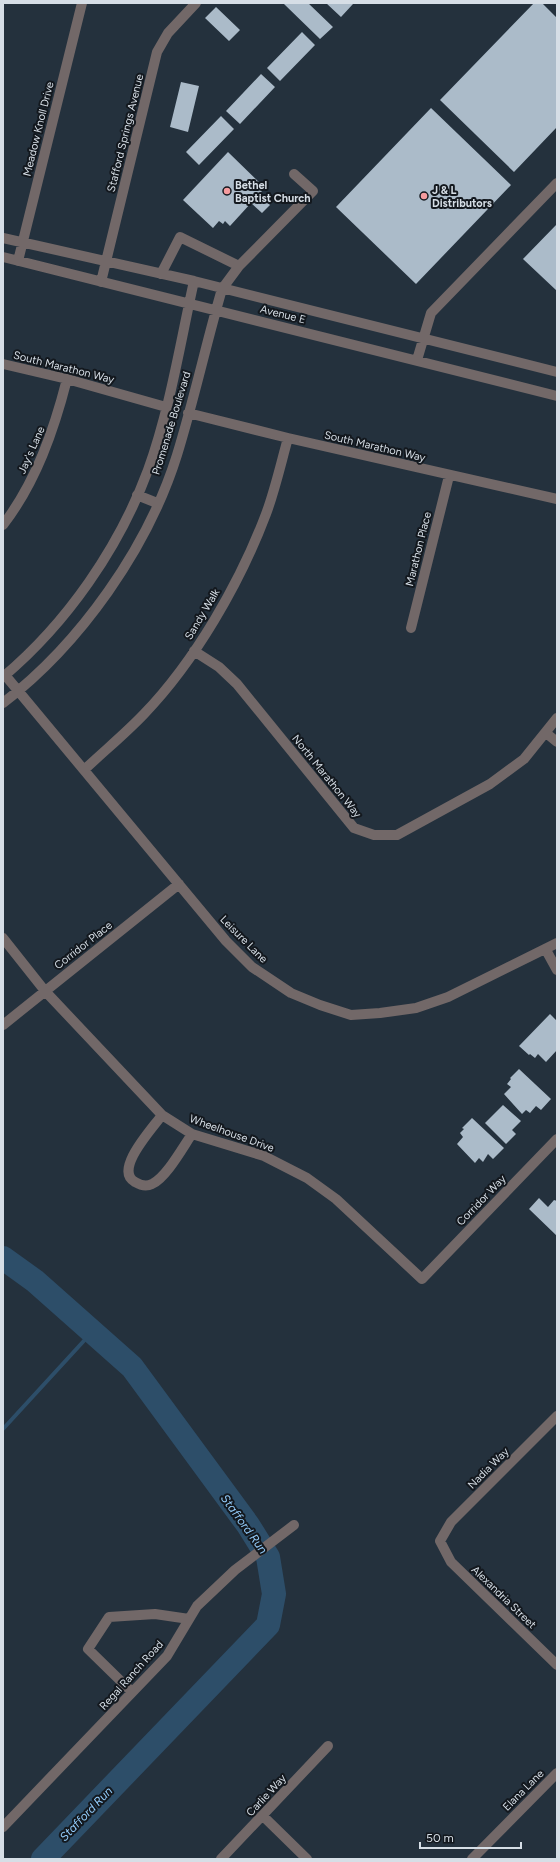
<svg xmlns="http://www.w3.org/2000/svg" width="560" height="1862" font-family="Figtree,sans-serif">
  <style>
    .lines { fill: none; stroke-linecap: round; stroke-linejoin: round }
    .stream { stroke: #2d4e69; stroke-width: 4 }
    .river { stroke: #2d4e69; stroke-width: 24 }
    .building { fill: #abbbc9 }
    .minor { stroke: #726868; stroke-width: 10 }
    .poi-dot { fill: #f59b9e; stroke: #13181e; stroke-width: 1.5 }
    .labels { text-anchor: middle; stroke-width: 4; stroke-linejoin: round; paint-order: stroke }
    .street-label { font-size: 11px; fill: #d6dee6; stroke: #13181e }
    .poi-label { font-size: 11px; font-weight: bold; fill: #d6dee6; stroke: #13181e; text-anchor: start }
    .water-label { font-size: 12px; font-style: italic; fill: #94cdfc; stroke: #13181e }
  </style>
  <rect width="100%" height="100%" fill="#24313d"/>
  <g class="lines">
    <path class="stream" d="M3,1429L92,1332"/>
    <path class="river" d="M3,1258L35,1281L132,1367L248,1525L268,1557L274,1594L268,1625L43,1859"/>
  </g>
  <path class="building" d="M285,3H308L333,27L320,39L284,4Z
    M326,3H352L353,4L341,17Z
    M534,3H542L557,18V127L514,172L440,100Z
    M216,7L240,30L229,41L205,18Z
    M302,32L315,45L280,81L267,68Z
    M261,74L275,87L240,124L226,111Z
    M181,82L199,86L188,132L170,127Z
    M431,108L511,185L416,284L336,207Z
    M221,116L234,129L199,165L186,152Z
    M228,152L265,188L259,194L270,205L262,213L251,203L230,226L225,221L223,224L219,221L213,228L183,200Z
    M557,224V291L523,259Z
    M550,1014L557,1021V1050L546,1062L538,1054L535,1058L530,1054L529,1055L519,1046Z
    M519,1069L551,1099L541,1110L536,1106L530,1113L526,1110L522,1114L504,1094L511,1087L507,1084L511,1079L510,1078Z
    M503,1105L521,1121L512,1130L516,1134L506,1144L485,1123Z
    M472,1118L504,1148L493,1159L488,1154L483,1162L479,1158L475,1163L457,1144L463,1137L460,1133L464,1129L462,1128Z
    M539,1198L548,1207L554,1200L557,1201V1236L529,1209Z"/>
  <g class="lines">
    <path class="minor" d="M3,238L194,281L557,372
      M3,257L557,396
      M18,261L82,3
      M161,274L180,237L239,266
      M101,282L157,52L168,33L196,3
      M417,360L431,313L557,183
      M3,364L67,379L166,407
      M188,413L288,438L557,499
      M137,495L157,503
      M3,525C36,482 54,430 67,379
      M411,628L449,476
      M194,651L219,667L237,684L354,828L374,835H397L490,784L524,759L557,718
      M5,675L226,941L252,967L291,993L320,1005L351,1015L380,1013L416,1008L448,997L557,943
      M3,677C67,623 119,548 148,470C170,409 180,344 194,281
      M3,703C80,644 148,548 177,455C194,400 206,344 222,289L239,266L313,191L294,174
      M546,733L557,742
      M84,770C104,751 125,734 144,714C195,661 240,583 266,514C275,490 281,463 288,438
      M3,938L45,991L162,1115L192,1134L264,1156L307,1178L336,1199L422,1279L557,1139
      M546,950L557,970
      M3,1025L179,884
      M162,1115C153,1128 113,1170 135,1182C140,1185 146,1187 152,1184C166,1178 183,1147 192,1134
      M557,1416L451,1522L440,1541L451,1562L557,1665
      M132,1692L88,1649L109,1617L155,1614L189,1619
      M263,1816L307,1859
      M3,1827L167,1656L197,1606L235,1570L294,1525
      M221,1859L328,1746
      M472,1859L557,1773"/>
  </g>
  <g class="poi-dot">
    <circle cx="227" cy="191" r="4"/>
    <circle cx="424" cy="196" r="4"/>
  </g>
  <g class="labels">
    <g class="street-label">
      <text transform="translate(38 129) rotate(-76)" y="4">Meadow Knoll Drive</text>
      <text transform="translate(125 133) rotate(-76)" y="4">Stafford Springs Avenue</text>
      <text transform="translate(283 314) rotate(14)" y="4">Avenue E</text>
      <text transform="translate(64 367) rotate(14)" y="4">South Marathon Way</text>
      <text transform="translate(171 423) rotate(-73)" y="4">Promenade Boulevard</text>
      <text transform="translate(375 446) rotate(13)" y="4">South Marathon Way</text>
      <text transform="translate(31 450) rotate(-66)" y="4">Jay's Lane</text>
      <text transform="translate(418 549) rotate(-76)" y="4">Marathon Place</text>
      <text transform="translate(202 614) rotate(-59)" y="4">Sandy Walk</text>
      <text transform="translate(327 776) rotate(51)" y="4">North Marathon Way</text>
      <text transform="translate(244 939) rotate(45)" y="4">Leisure Lane</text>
      <text transform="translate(83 945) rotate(-38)" y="4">Corridor Place</text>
      <text transform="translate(232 1133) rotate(20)" y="4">Wheelhouse Drive</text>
      <text transform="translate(481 1200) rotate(-46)" y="4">Corridor Way</text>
      <text transform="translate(488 1468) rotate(-45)" y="4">Nadia Way</text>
      <text transform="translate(504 1597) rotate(44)" y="4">Alexandria Street</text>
      <text transform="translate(131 1675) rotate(-48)" y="4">Regal Ranch Road</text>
      <text transform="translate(523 1790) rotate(-45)" y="4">Elana Lane</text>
      <text transform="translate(266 1795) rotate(-47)" y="4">Carlie Way</text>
    </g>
    <g class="poi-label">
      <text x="235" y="189">Bethel<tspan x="235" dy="13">Baptist Church</tspan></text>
      <text x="432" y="194">J &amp; L<tspan x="432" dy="13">Distributors</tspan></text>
    </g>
    <g class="water-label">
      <text transform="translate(244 1524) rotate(54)" y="4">Stafford Run</text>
      <text transform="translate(86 1814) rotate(-46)" y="4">Stafford Run</text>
    </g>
  </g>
  <rect width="560" height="1862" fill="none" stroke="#d6dee6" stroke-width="8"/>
  <path d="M420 1842v6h101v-6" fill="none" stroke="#d6dee6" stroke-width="2"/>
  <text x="426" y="1842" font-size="12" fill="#d6dee6" stroke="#13181e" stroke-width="3" paint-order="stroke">50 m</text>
</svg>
